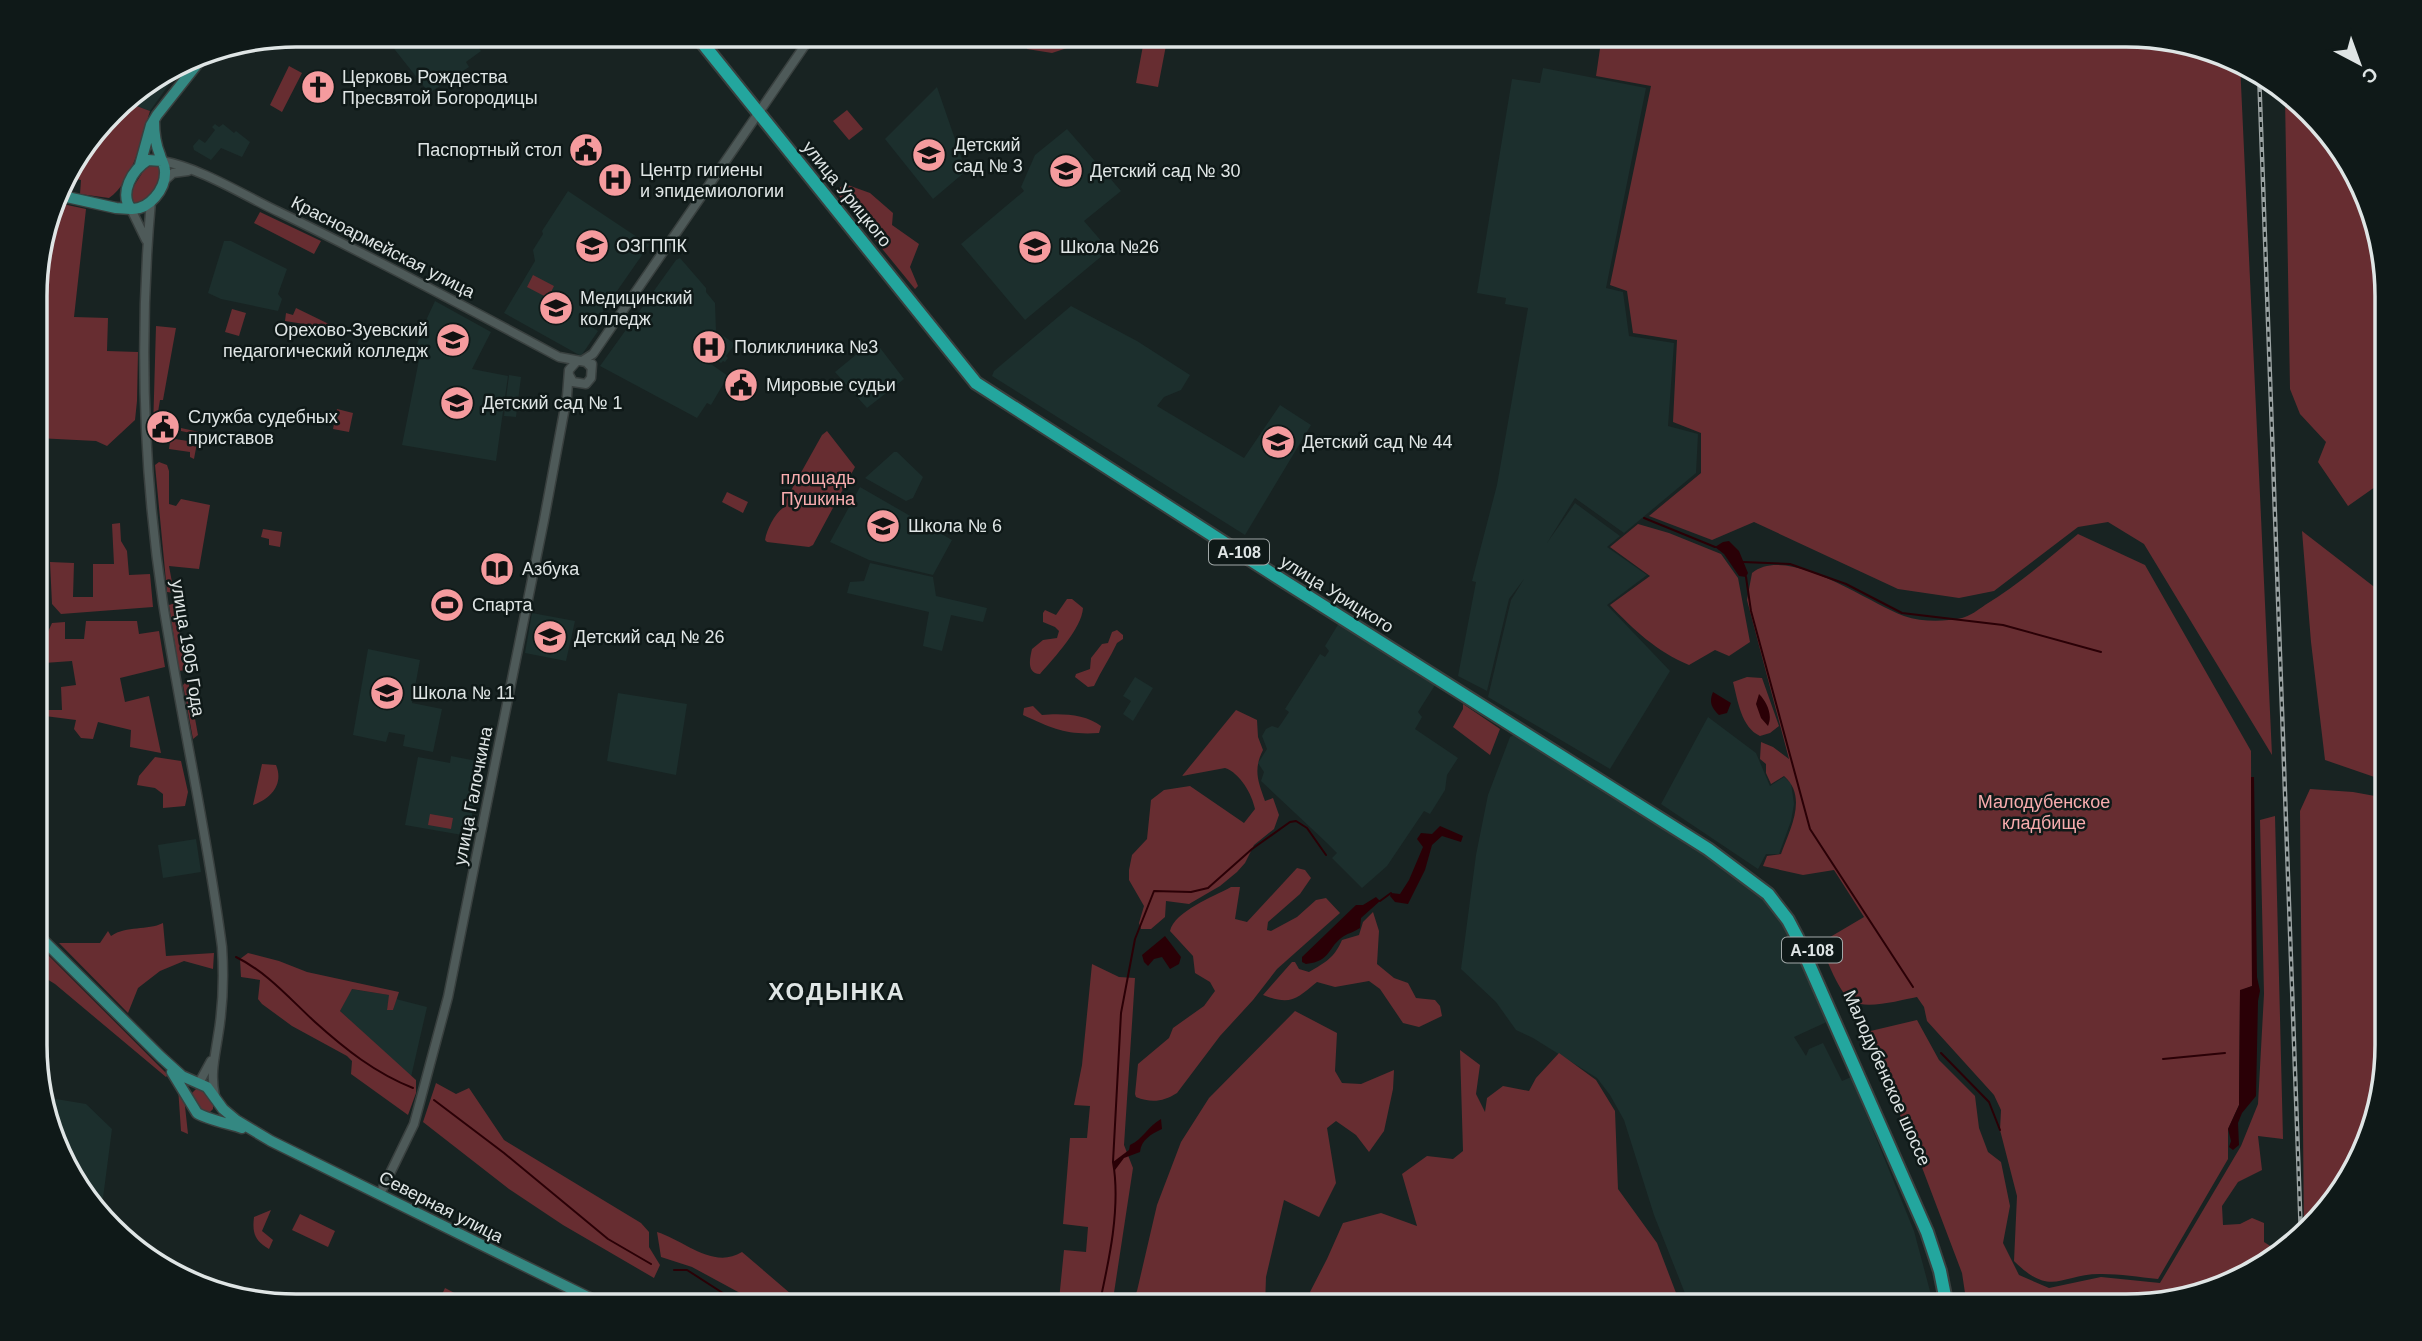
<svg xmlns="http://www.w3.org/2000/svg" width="2422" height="1341" font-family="Arial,sans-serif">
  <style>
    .built { fill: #1c2f2d }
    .green { fill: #672d31 }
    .water { fill: #2a0006 }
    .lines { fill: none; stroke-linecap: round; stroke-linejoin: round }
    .stream { stroke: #2a0006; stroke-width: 2 }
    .minor-casing { stroke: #39403f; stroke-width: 11 }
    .major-casing { stroke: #39403f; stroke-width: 13 }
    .highway-casing { stroke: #39403f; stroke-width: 16 }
    .minor { stroke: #4e5a59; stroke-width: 8 }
    .major { stroke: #348882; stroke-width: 10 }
    .highway { stroke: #23a69e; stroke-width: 12 }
    .rail-casing { stroke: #99a1a1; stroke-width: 4.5 }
    .rail { stroke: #0f1918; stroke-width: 2; stroke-dasharray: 5; stroke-linecap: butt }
    .labels { text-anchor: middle; stroke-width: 5; stroke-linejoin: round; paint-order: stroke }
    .shield { fill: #0f1918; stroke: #a1a8a8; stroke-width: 2 }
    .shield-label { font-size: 16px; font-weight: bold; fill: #dfe5e5 }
    .poi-label { font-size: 18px; fill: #dfe5e5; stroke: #0f1918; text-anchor: start }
    .street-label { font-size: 18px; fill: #dfe5e5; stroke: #0f1918 }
    .park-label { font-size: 18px; fill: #f8acae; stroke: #0f1918 }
    .district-label { font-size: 24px; font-weight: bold; letter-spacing: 2px; fill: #dfe5e5; stroke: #0f1918 }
    .rim { fill: none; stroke: #dfe5e5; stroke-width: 3.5 }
  </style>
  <rect width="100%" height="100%" fill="#182322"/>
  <path class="built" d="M393,35H469L481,51L466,62L469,67L429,93L388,41Z
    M185,62L150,111L123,101L124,100Z
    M1543,68L1646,88L1606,288L1623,292L1629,336L1674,343L1668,426L1698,434L1696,473L1624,533L1575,498L1547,543L1575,503L1620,536L1607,547L1647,575L1607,605L1670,671L1610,769L1488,697L1511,600L1524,579L1509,599L1487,691L1458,676L1476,582L1472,581L1497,485L1528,308L1505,304L1506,298L1477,293L1512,79L1540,83Z
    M937,87L966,171L933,199L885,139Z
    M215,124L219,127L223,124L234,133L236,131L250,142L242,157L221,148L211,160L194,150L193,146L199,139L205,143L215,130L212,127Z
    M1067,129L1121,191L1084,221L1109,250L1025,320L961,244L1024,191L1021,187L1035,155Z
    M568,191L649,245L592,327L598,331L581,356L504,313L535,261L533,250L543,234L542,231Z
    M224,241H231L287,269L278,294L282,299L278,311L221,299L208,293Z
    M680,258L706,288V292L715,303L716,331L735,344L726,356L728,358L725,362L723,361L721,363L712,357L708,362L728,376L711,405L707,403L697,418L600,366L676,260Z
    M435,301L491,332L472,369L508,376L496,461L402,445L421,350L416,348L422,329Z
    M1071,306L1137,341L1190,375L1181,390L1164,397L1157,406L1244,458L1280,405L1311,425L1245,535L992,376L994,371Z
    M874,340L904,379L867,408L835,372Z
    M509,375L521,377L516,417L504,416Z
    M894,452H897L923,477L913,498L906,501L865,478Z
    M860,487L952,540L933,575L869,560L830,542Z
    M870,563L933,577L936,596L987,608L983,622L951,615L942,651L923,646L929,612L847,593L850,582L864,581Z
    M532,613L575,621L566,661L525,653Z
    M1339,623L1419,671L1435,685L1418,712L1422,717L1415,729L1458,758L1447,775L1445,790L1430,814L1424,811L1387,866L1362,888L1332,858L1337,853L1327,843L1261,781L1264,772L1258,763L1267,749L1262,736L1266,729L1272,726L1278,728L1281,724L1289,712L1285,709L1320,654L1325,657L1329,651L1325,646Z
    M368,649L420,660L412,703L442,709L433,752L403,746L405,735L389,732L386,742L353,735Z
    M1135,677L1153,688L1133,721L1123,714L1131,701L1123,696Z
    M618,693L687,704L676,775L607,761Z
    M1708,717L1756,753L1770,786L1784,777L1791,783L1794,804L1791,821L1779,854H1766L1758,869L1661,804Z
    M1516,734L1730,870L1757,890L1774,908L1791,933L1831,1020L1794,1037L1806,1056L1809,1049L1823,1043L1842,1081L1851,1077L1914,1231L1934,1306H1690L1654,1215L1624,1120L1610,1095L1597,1078L1533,1038L1516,1030L1496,1002L1461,969L1476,855L1488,795L1510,737Z
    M451,756L482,762L468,836L405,825L418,757L450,763Z
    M196,839L201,872L163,878L158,845Z
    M351,989L390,995L387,1009L393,1010L396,999L427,1007L411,1077L340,1011Z
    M50,1098L86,1104L112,1129L103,1198L85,1196L79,1190L49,1110Z"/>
  <path class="green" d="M1026,35H1070L1067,48L1052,53L1027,49Z
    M1145,35H1168L1158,87L1136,83Z
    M1602,35H2126L2194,44L2240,63L2272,755L2144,544L2108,522L2078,527L1994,591L1959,598L1898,589L1754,522L1712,540L1649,516L1701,473V433L1673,422L1677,340L1633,333L1627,291L1610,285L1651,86L1596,76Z
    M289,66L302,73L282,112L270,105Z
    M2285,97L2343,152L2373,213L2386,279V493L2375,487L2348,506L2318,462L2326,442L2300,414L2290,389Z
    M123,101L150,111C142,137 133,182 109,198L80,194L81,180L65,177Z
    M847,110L863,129L849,140L833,121Z
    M148,164L161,167C161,185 151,199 134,205L128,195Z
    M845,184L870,193L893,213L892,225L919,244L910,267L918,286L915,289L835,191Z
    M58,203L86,209L74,317L108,318L107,351L138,352L137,401L135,420L107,446L96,441L37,438V270L47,261L52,213Z
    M260,212L321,241L314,254L254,223Z
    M533,275L554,286L548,298L527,287Z
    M296,308L335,327L336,329L285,321L286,313L293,315Z
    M232,309L246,313L239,336L225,332Z
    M156,326L176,328L163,400H160L155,430H153Z
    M337,409L353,413L349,432L333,429Z
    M181,428L199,432L194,459L190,457V452L169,449L171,435H175V439L194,442L195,434L181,431Z
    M827,431L855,467L813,545L809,547L767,542L765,540C767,528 776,511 786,506L784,503L822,435Z
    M159,462L167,465L169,471V504L176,506L181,499L210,505L199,569L169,566L174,593L167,592L155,465Z
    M727,492L748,502L743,513L722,502Z
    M120,523L121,541L127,551L129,575L150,574L153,607L61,614L52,604L50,562L74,563L73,597H93V564H114L112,524Z
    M1638,524L1669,533L1721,554L1738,578L1750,642L1729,656L1715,650L1689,665C1656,651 1634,630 1610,605L1650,576L1610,547Z
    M263,529L282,532L280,547L269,545V539L261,537Z
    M2302,531L2386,596V781L2325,760L2311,642Z
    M2078,534L2145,565L2251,751L2252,986L2240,991L2239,1105L2228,1129V1159L2158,1279C2139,1277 2120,1274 2102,1274C2061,1273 2052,1299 2014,1261L2017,1196L2000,1130L2001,1110L1994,1095L1927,1021L1924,1007L1917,997C1901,1000 1866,1010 1852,1001C1839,994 1826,957 1820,943L1864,917L1834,870L1803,875L1763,866L1767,856L1781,854C1790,829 1808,797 1784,776L1771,784L1766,773V764L1760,759L1761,742L1773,747L1789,759L1747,600L1752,573C1788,544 1868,603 1904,616C1922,622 1943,622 1962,618C1970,616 1978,610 1985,605C2018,585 2048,559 2078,534Z
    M1067,599H1072L1083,608C1082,628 1054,658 1040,674C1026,673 1030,658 1032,649L1043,640L1057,638L1059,631L1055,627L1043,622V613L1045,610L1056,615Z
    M175,603L185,670L179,671L169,605Z
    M86,621H137L139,634L159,631L165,667L120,678L125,702L149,696L161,753L130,747L131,730L98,722L93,739L81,738L74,729L76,720L37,715V682L41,710H62L61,687L76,685L72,661L44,663L42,645L52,623L65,622V639H84Z
    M1117,630L1123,635V639L1117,643C1110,658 1101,671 1094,686L1088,687L1075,677L1076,674L1090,669L1091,658L1102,644L1108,643L1112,632Z
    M1747,677L1762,678L1779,726L1770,733L1760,736C1741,727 1738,701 1733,682Z
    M188,680L198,735L193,739L183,685Z
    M1463,704L1500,729L1490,755L1453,727L1463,709Z
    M1033,706L1042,715C1060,713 1086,714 1101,726L1099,733C1065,735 1054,729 1023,715L1024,708Z
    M1236,710L1257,720L1258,737L1263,750C1253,770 1258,781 1265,801L1273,798L1279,815L1274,829L1254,845L1245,863L1237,872L1220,886L1189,904L1166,901L1165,917L1151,929H1141L1139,923L1144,906L1129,880V870L1132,855L1147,839L1151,800L1164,790L1190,786L1244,823L1255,809C1252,794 1240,773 1225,768L1182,776Z
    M155,757L181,761L188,792L185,806L163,808V794L155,788L137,785L139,776Z
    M262,764L276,765C284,784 271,799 253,805Z
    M2310,789L2353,792L2386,798V1061L2352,1175L2311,1229L2304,1234L2300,811Z
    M430,814L453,818L451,829L428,825Z
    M2275,816L2283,1139L2258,1136L2262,1170L2238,1182L2222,1206L2223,1225L2240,1224L2252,1218L2264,1223V1242L2272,1247L2285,1249L2257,1271L2142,1305L1967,1306L1962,1273L1912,1141L1862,1033L1917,1020L1939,1060L1975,1096L1979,1128L1988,1152L2001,1162L2010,1206L2003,1243L2019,1275L2049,1288L2101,1277L2160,1283L2241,1146L2258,1104L2264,994L2260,820Z
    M1297,868L1305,870L1311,878L1300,894L1268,922L1267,930L1271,931L1297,917L1316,900L1326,898L1340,913L1277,969L1253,1000L1220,1036L1177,1093C1163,1102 1151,1103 1136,1097L1135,1094L1138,1064L1169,1038L1173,1028L1204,1006L1215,991L1210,982L1195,973L1193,956L1170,931C1175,911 1213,897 1231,887H1240L1235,919L1247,922Z
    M1373,912L1379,931L1377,964L1394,978L1408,983L1416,998L1435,1000L1440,1006L1442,1016L1419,1027L1403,1023L1380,989L1369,981L1335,987L1317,982C1296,999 1291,1006 1263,995L1292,962H1295L1299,969L1309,972C1326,962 1334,958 1342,940L1359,935L1363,922Z
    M163,923L166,956L214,953L213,969L184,961L160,971L138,988L128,1013L59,943H100L108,931L111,936C127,925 147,931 163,923Z
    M37,944L168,1075L166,1077L55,984L37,973Z
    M248,953L279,961L307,972L399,992L393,1010H387L389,995L352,989L340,1011L416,1080V1093L408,1115L351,1074L352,1061L347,1056L292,1026L262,1004L258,999L260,980L241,977L240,959Z
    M1092,964L1119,977L1135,978L1124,1145L1133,1168L1112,1306H1018L1021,1298L1059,1300L1064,1250L1086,1252L1088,1227L1063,1224L1070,1138H1087L1090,1106L1074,1105L1082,1065Z
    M1295,1011L1337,1033L1335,1071L1342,1083L1361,1084L1394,1070L1393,1089L1384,1131L1369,1152L1356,1135L1336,1121L1327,1128L1336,1183L1319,1217L1284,1200L1266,1277L1265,1306H1128L1137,1291L1157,1205L1181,1142L1209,1098Z
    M1460,1050L1480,1065L1476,1094L1485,1112L1487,1098L1503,1086L1529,1091L1536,1078L1559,1053L1596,1080L1615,1111L1618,1189L1657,1243L1681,1306H1318L1310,1292L1327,1259L1343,1223L1381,1213L1417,1226L1402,1174L1427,1156L1453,1159L1463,1151Z
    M436,1083L456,1094L469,1088L504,1140L641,1223L649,1232V1247L660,1265L654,1278L563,1225L509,1189L423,1122Z
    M178,1087L184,1097L188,1134L181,1131Z
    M197,1088L203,1089L213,1101V1109L209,1113H203L192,1098V1093Z
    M271,1210L262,1231L273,1240L269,1249C255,1241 252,1233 254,1217Z
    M300,1214L335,1231L328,1247L292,1230Z
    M657,1232C684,1240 713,1270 742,1252L805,1306H764L692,1267L661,1257Z
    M445,1288L466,1299L463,1306H449L439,1301Z"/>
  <path class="water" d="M52,213L45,257L37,267V263Z
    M1729,541L1739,551L1748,573L1746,577L1739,576L1724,554L1715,547L1723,542Z
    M1713,692L1731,703L1727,713L1719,715C1711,707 1709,702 1713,692Z
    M1759,694C1767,702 1773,715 1768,726L1761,718L1756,704Z
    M2251,777H2254L2257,977L2260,991L2258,1001L2256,1096L2242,1113L2238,1123L2239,1145L2233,1150L2229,1147L2231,1141L2228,1129L2239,1105L2240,990L2252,986Z
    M1440,826L1463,836L1461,842L1442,836L1432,845L1425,870L1408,904L1395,902L1390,896L1391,893L1400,894L1409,880L1423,847L1417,839L1421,833L1432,834Z
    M1376,897L1380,901L1361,918L1360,928C1354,932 1349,933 1344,936C1327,947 1332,961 1306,964L1302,962V957L1356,905H1363Z
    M1165,936L1181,957L1179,964L1170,969L1162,957L1154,959L1148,966L1144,962L1142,955Z
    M1161,1119L1162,1129C1151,1134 1141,1140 1140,1152L1124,1158L1115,1170L1113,1162L1129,1150L1130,1145C1143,1139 1148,1126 1161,1119Z"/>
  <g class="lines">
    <path class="stream" d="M1644,518L1715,547
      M1743,562L1790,564L1846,584L1902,613L2003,625L2101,652
      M1746,577L1751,611L1810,829L1913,987
      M1380,901L1391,893
      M236,957C267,972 290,999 315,1022C345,1049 375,1073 413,1088
      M1941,1053L1989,1102L2000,1130
      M2163,1059L2225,1053
      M434,1100L504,1153L608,1239L651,1264
      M674,1270H687L743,1306
      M1099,1306C1109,1261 1121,1207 1113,1162L1121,1013L1135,939L1154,891L1191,892L1208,888L1252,849L1290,822L1296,821L1307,828L1326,855"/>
    <g class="minor-casing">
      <path id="minor" d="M162,161C201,168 243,195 279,212C374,258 466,307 559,357L586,362L591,367
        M163,182L173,173L188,171
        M151,201C139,335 143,470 163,603C181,718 207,832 222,947C224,977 223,1007 218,1036C215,1056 210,1075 215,1096
        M131,209L146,240
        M582,361L593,354L812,35
        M569,375L573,382L586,384L591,378L592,364
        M199,1083L211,1061
        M380,1194L414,1124L448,997L544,520L567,396L569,370L576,362"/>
    </g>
    <g class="major-casing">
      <path id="major" d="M154,121C154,133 155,143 160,155C161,160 165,165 165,171C166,189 149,210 131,209C119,193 132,170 148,160L162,161
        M140,165L151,125L157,115L206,53
        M58,195L116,208L131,209
        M37,934L161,1057L182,1076L207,1087L223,1109L236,1120L271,1141L606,1306
        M172,1072L197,1113C206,1119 230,1124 242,1128"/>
    </g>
    <g class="highway-casing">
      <path id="highway" d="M696,35L976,383L1282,580L1708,849L1768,894L1788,920L1797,937L1927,1232L1940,1271L1947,1306"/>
    </g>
    <use href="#minor" class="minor"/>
    <use href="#major" class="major"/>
    <use href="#highway" class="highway"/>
    <g class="rail-casing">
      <path id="rail" d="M2259,72L2301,1237"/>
    </g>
    <use href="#rail" class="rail"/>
  </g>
  <defs>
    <g id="church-disc" transform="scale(1.75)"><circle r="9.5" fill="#f59b9e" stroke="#0f1918"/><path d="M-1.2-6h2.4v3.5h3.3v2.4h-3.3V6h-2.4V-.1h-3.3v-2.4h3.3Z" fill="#111"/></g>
    <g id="civic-disc" transform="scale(1.75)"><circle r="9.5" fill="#f59b9e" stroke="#0f1918"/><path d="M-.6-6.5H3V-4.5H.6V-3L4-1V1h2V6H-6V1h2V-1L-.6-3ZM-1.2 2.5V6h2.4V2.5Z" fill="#111"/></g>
    <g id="school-disc" transform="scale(1.75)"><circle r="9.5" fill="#f59b9e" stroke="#0f1918"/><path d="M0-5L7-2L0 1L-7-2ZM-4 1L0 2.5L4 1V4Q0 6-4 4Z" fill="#111"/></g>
    <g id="hospital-disc" transform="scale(1.75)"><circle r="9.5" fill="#f59b9e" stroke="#0f1918"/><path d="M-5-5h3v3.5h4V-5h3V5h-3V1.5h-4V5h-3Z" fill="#111"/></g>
    <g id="university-disc" transform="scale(1.75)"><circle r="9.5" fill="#f59b9e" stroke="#0f1918"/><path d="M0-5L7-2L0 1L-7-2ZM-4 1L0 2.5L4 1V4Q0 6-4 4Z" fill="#111"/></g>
    <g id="library-disc" transform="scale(1.75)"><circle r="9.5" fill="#f59b9e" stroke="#0f1918"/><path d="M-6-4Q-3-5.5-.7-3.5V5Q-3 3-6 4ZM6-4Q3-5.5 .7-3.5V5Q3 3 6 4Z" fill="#111"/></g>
    <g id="stadium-disc" transform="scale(1.75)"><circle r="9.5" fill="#f59b9e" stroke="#0f1918"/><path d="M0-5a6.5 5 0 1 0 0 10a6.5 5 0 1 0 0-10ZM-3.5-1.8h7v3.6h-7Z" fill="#111"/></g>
  </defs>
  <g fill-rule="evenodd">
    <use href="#church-disc" x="318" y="87"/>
    <use href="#civic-disc" x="586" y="150"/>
    <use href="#school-disc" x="929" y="155"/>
    <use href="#school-disc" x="1066" y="171"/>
    <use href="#hospital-disc" x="615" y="180"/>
    <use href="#university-disc" x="592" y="246"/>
    <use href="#school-disc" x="1035" y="247"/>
    <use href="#university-disc" x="556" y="308"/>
    <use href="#university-disc" x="453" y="340"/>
    <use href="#hospital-disc" x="709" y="347"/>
    <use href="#civic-disc" x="741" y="385"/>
    <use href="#school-disc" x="457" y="403"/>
    <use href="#civic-disc" x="163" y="427"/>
    <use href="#school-disc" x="1278" y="442"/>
    <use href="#school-disc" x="883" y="526"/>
    <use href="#library-disc" x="497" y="569"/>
    <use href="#stadium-disc" x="447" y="605"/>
    <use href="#school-disc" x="550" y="637"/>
    <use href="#school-disc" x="387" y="693"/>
  </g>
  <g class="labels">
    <g class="shield">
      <rect x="1209" y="539.5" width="60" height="25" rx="5"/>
      <rect x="1782" y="937.5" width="60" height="25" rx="5"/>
    </g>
    <g class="shield-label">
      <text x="1239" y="558">А-108</text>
      <text x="1812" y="956">А-108</text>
    </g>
    <g class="poi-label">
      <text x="342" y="83">Церковь Рождества<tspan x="342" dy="21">Пресвятой Богородицы</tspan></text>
      <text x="954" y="151">Детский<tspan x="954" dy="21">сад № 3</tspan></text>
      <text x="562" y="156" text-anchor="end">Паспортный стол</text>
      <text x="640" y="176">Центр гигиены<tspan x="640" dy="21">и эпидемиологии</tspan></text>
      <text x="1090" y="177">Детский сад № 30</text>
      <text x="616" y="252">ОЗГППК</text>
      <text x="1060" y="253">Школа №26</text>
      <text x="580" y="304">Медицинский<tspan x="580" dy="21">колледж</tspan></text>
      <text x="428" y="336" text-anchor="end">Орехово-Зуевский<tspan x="428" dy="21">педагогический колледж</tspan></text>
      <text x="734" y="353">Поликлиника №3</text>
      <text x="766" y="391">Мировые судьи</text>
      <text x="482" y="409">Детский сад № 1</text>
      <text x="188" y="423">Служба судебных<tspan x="188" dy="21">приставов</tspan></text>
      <text x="1302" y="448">Детский сад № 44</text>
      <text x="908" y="532">Школа № 6</text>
      <text x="522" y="575">Азбука</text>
      <text x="472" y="611">Спарта</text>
      <text x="574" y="643">Детский сад № 26</text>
      <text x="412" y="699">Школа № 11</text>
    </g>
    <g class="street-label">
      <text transform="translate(847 194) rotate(51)" y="6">улица Урицкого</text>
      <text transform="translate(383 247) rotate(27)" y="6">Красноармейская улица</text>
      <text transform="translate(1337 594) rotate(32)" y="6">улица Урицкого</text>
      <text transform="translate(188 648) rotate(81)" y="6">улица 1905 Года</text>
      <text transform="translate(473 796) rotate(-79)" y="6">улица Галочкина</text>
      <text transform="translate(1887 1078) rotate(66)" y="6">Малодубенское шоссе</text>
      <text transform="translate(441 1207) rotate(27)" y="6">Северная улица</text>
    </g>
    <g class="park-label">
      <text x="818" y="484">площадь<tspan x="818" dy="21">Пушкина</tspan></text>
      <text x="2044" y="808">Малодубенское<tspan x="2044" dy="21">кладбище</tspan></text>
    </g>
    <g class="district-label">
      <text x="837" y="1000">ХОДЫНКА</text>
    </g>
  </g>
  <path d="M0 0H2422V1341H0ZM296 47H2126A249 249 0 0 1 2375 296V1045A249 249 0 0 1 2126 1294H296A249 249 0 0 1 47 1045V296A249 249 0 0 1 296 47Z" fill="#0f1918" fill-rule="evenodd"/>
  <path class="rim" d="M296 47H2126A249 249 0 0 1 2375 296V1045A249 249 0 0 1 2126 1294H296A249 249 0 0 1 47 1045V296A249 249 0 0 1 296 47Z"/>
  <g transform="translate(2359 63) rotate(139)" stroke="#0f1918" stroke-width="5" paint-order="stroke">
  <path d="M0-5L12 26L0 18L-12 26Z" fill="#dfe5e5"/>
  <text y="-10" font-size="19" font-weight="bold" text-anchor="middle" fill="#dfe5e5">С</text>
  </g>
</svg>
